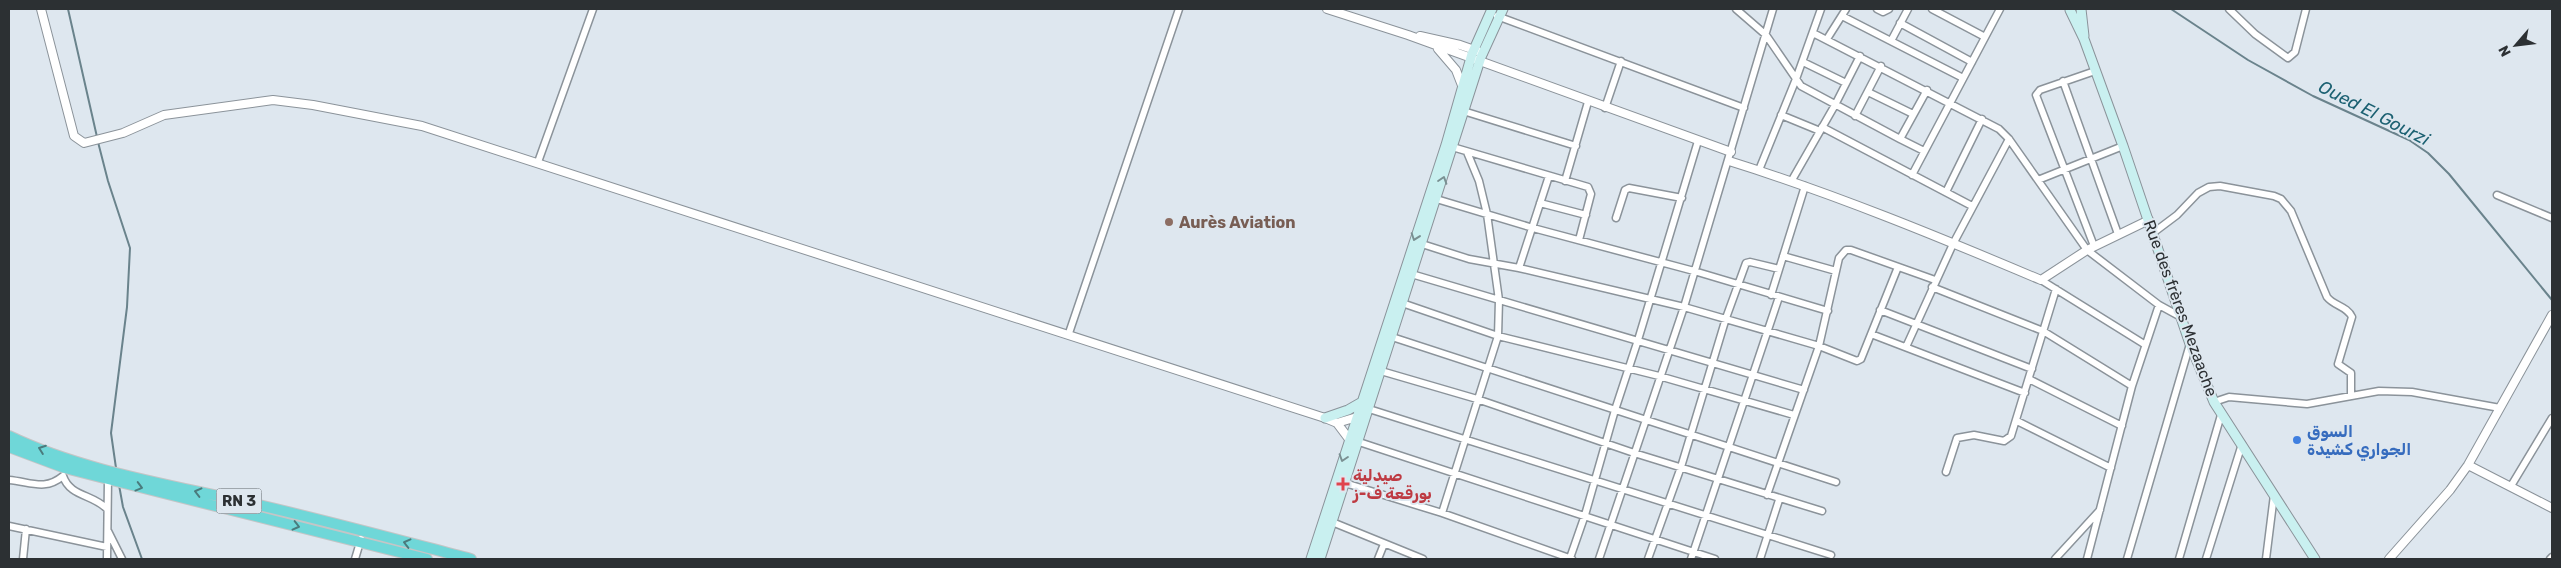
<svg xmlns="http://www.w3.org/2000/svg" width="2561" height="568" font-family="Rubik,Vazirmatn,sans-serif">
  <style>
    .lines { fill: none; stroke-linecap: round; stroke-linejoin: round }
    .stream { stroke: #6a838c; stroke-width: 2 }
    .minor-casing { stroke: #8b939a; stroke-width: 9 }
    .tertiary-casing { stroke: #8b939a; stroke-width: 10 }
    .secondary-casing { stroke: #8b939a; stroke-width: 11 }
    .trunk-casing { stroke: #c4c5c6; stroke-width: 12 }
    .minor { stroke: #fff; stroke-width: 6 }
    .tertiary { stroke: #fff; stroke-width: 8 }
    .secondary { stroke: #c9f0f0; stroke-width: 9 }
    .trunk { stroke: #6fd7d8; stroke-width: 10 }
    .oneway { stroke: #7a9092 }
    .oneway2 { stroke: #4a7b7d }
    .education-dot { fill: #8d6e63; stroke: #dee7ef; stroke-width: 2 }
    .shop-dot { fill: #3f7fe0; stroke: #dee7ef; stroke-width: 2 }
    .health-dot { fill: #e0444e; stroke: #dee7ef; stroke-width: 2 }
    .labels { text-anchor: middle; stroke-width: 4; stroke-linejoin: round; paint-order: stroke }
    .shield { fill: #dee7ef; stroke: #61676b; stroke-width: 1 }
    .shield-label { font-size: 15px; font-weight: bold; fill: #2c3033 }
    .education-label { font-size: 16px; font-weight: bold; fill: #785e54; stroke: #dee7ef; text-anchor: start }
    .street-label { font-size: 16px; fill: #2c3033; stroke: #dee7ef }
    .shop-label { font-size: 16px; font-weight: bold; fill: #366cbe; stroke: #dee7ef; text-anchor: start }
    .health-label { font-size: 16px; font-weight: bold; fill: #be3a42; stroke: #dee7ef; text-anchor: start }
    .water-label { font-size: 18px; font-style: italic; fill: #1c6172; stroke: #dee7ef }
  </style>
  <rect width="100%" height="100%" fill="#dee7ef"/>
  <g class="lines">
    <path class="stream" d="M68,9L97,137
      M2171,9L2248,60L2313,96L2409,140L2428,153L2449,174L2552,300
      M98,142L108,181L130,248L127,307L111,433L116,468
      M119,485L123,507L142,559"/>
    <g class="minor-casing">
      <path id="minor" d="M1736,9L1766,35L1801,86L1900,139L1927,90
        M1877,9L1883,12L1889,9
        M1932,9L1985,37
        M2229,9L2255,34L2288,58L2295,52L2306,9
        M1497,16L1744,108
        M1842,16L1963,78
        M1900,23L1972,62
        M1813,33L1999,129L2009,139L2087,250L2159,305L2181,317
        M1827,39L1846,9
        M1891,41L1908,9
        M1803,62L1846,83
        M2063,81L2118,234
        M1868,92L1913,114
        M1605,108L1621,61
        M1460,110L1576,146
        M1781,115L1820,131
        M1855,116L1881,66
        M1822,127L1972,206
        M1900,139L1924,151
        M1449,146L1588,187L1591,194L1579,240
        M538,162L593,9
        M1759,170L1796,79L1821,9
        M1912,175L2000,9
        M1792,180L1835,105L1860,56
        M2038,180L2123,146
        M1565,181L1588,102
        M1946,192L1982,119
        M2497,195L2552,218
        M1433,198L1533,228L1694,271L1828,311
        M1540,203L1586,215
        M1616,218L1625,190L1629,188L1682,198
        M2153,233L2177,215L2198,193L2209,187L2220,186L2274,196L2281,199L2291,211L2327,297C2334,306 2347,306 2352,317L2338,364L2351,373V396
        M1422,244L1469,259L1519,268L1684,307L1819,346L1767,495
        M2094,246L2036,95L2040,90L2095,71
        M1783,256L1836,271
        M1898,267L1861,359L1857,361L1819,346L1839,258L1846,250H1851L1935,280
        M1519,268L1549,176
        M1408,273L1804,390
        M2041,280L2144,344
        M1932,287L2043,331L2132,386
        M1771,295L1805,186
        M1402,303L1498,336L1659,376L1794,415
        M1880,310L2032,369
        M1069,333L1179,9
        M1871,334L2025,393
        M1389,336L1836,482
        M1906,347L1953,244L2009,139
        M1381,371L1477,399L1634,453L1822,511
        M2029,379L2122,426
        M2214,402L2229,397L2307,404L2379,391L2412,392L2500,408
        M1369,409L1831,555
        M2017,421L2111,468
        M1359,442L1715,559
        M1946,472L1957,438L1974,435L2004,441L2011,436L2056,289
        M9,480C31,482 45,491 63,476C70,497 93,494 107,509
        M1345,483L1442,513L1572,559
        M2511,486L2552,418
        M1442,513L1498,336L1499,300L1487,214L1479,181L1467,152
        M1332,522L1423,559
        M9,526L107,547
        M108,531L122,559
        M1570,558L1585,515L1615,410L1638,340L1698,141
        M23,559L26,529
        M107,559L108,479
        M355,559L361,539
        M1378,559L1384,544
        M1599,559L1684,307L1773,9
        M1648,559L1681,467L1726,318L1746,263L1750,262L1779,269
        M1691,559L1779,297
        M1760,559L1779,500
        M2055,559L2100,510
        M2087,559L2132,386L2159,305
        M2127,559L2190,344
        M2179,559L2221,415
        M2206,559L2242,444
        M2266,559L2274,495
        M2550,559L2552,557"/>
    </g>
    <g class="tertiary-casing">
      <path id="tertiary" d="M41,9L74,136L84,143L123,133L164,115L273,100L313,105L422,126L1325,418L1337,423L1349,439L1354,441
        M1327,9L1408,35L1731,152
        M1420,36L1460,45L1483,53
        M1438,49L1456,70L1463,88
        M1729,161C1835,194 1939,237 2041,280L2087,250L2149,220
        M1337,423L1357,417
        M2468,465L2552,508
        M2389,559L2450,490L2468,465L2552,315"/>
    </g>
    <g class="secondary-casing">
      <path id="secondary" d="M2081,9L2084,36
        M2070,10L2084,39L2123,146L2190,344L2214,402L2315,559
        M1325,418L1348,410L1362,402
        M1311,559L1446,145L1472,54L1492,9
        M1320,559L1481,57L1503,9"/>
    </g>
    <g class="trunk-casing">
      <path id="trunk" d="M9,436C82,471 171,485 250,503C324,520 398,540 471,559
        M9,447L65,468L108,479L427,559"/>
    </g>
    <use href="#minor" class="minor"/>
    <use href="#tertiary" class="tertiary"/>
    <use href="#secondary" class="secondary"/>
    <use href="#trunk" class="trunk"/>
  </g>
  <defs><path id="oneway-chevron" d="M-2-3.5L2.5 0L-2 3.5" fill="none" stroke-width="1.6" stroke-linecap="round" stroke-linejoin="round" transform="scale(1.25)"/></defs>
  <g class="oneway">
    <use href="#oneway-chevron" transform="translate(1443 180) rotate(-72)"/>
    <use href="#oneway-chevron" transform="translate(1415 237) rotate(109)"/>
    <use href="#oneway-chevron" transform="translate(1343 458) rotate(108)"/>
  </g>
  <g class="oneway2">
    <use href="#oneway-chevron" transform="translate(42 449) rotate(-160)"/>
    <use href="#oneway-chevron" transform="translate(139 487) rotate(15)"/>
    <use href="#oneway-chevron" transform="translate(198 492) rotate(-166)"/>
    <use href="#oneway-chevron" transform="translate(296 526) rotate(14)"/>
    <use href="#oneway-chevron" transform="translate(407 543) rotate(-166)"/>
  </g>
  <circle class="education-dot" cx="1169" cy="222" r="5"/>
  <circle class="shop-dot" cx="2297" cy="440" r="5"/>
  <path class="health-dot" d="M1340.5 476.5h5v5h5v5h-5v5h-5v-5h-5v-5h5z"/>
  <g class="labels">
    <rect class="shield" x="216.5" y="488.5" width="45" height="25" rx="4"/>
    <g class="shield-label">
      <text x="239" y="506">RN 3</text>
    </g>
    <g class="education-label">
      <text x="1179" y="228">Aurès Aviation</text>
    </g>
    <g class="street-label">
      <text transform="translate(2181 308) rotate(70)" y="6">Rue des frères Mezaache</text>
    </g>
    <g class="shop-label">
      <text x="2307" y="437">السوق<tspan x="2307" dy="18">الجواري كشيدة</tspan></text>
    </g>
    <g class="health-label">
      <text x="1353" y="481">صيدلية<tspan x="1353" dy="18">بورقعة ف-ز</tspan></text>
    </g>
    <g class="water-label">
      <text transform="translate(2374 113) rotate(27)" y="6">Oued El Gourzi</text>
    </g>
  </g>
  <rect width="2561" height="568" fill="none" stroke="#2c3033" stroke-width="20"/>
  <g transform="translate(2516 45) rotate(242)" stroke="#dee7ef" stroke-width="4" paint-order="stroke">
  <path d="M0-4L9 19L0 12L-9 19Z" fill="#2c3033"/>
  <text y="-8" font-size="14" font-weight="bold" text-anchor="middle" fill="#2c3033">N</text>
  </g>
</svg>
